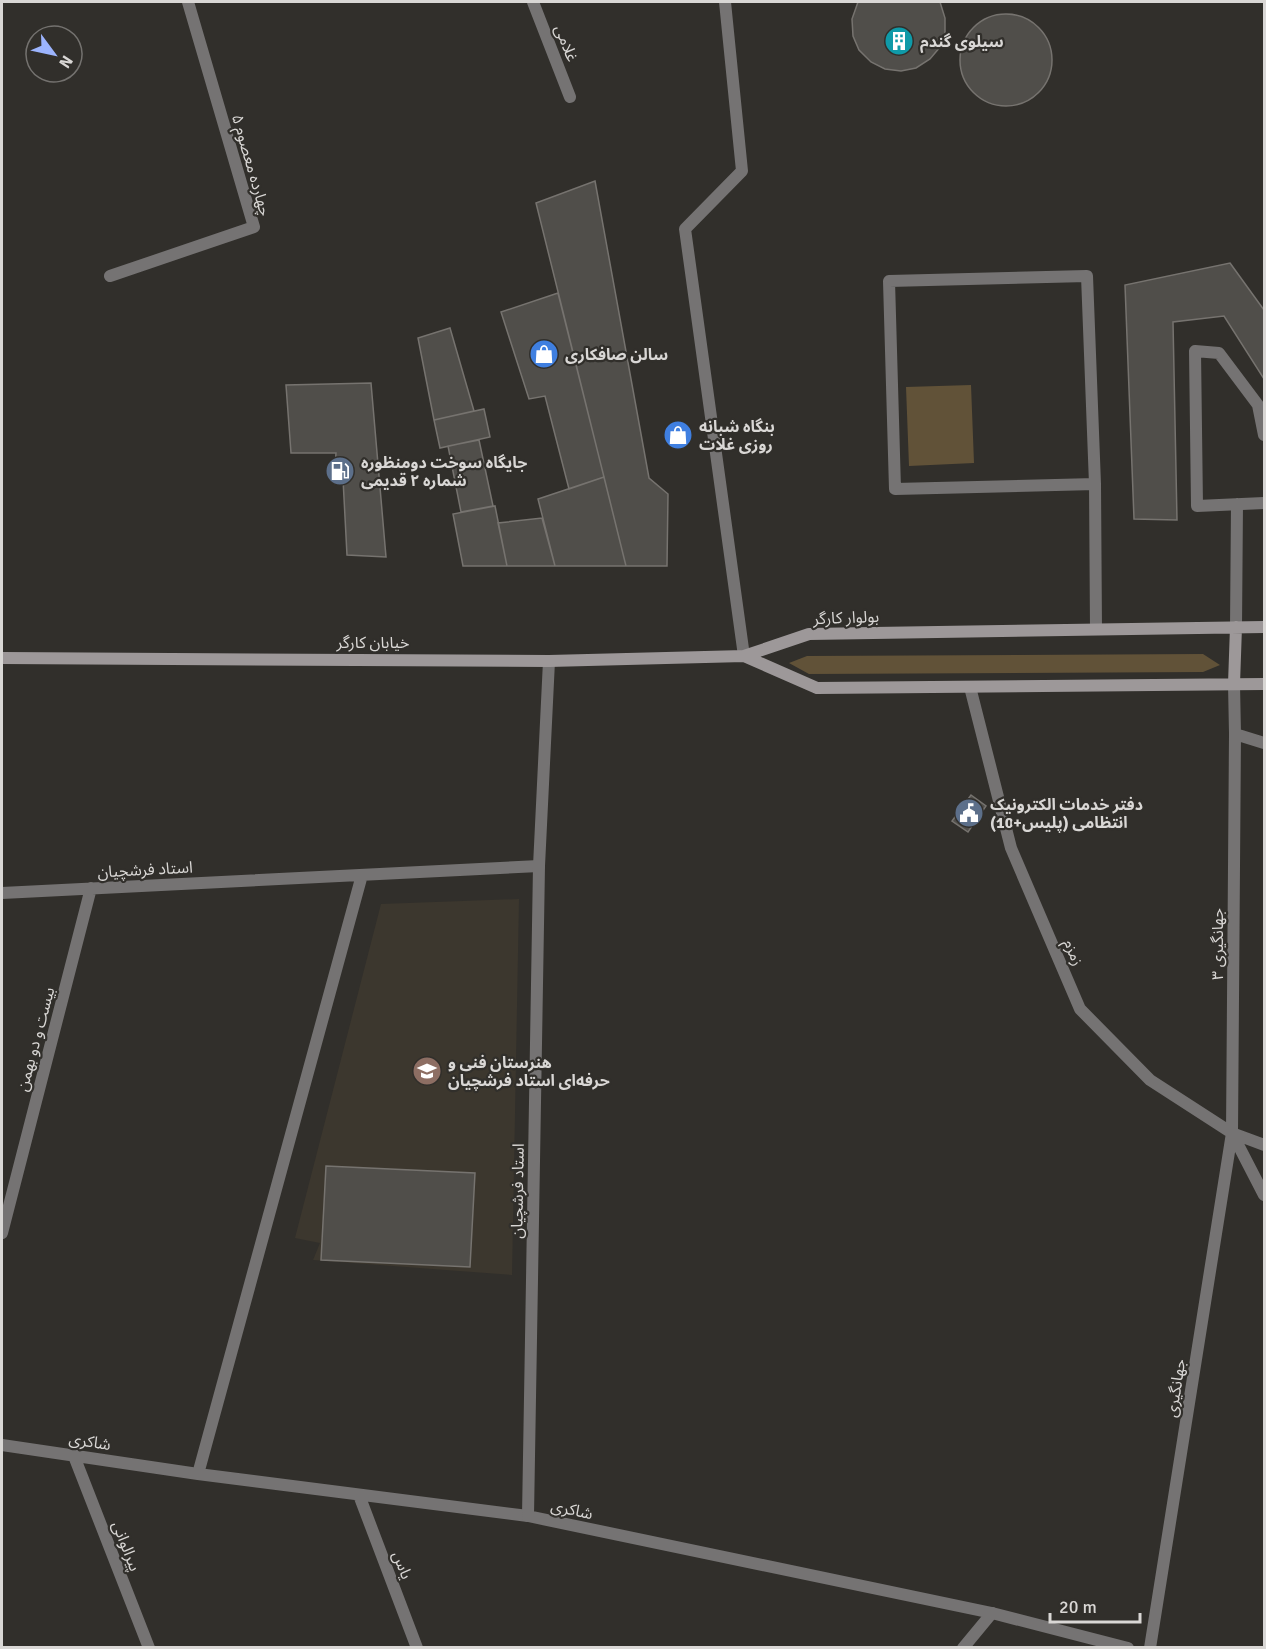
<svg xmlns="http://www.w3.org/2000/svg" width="1266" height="1649" font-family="Signika,'Noto Sans Arabic',sans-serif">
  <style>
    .built { fill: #3c372e }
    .green { fill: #615238 }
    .building { fill: #504e4a; stroke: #76736f; stroke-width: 1.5 }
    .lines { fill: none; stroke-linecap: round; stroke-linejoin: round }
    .service { stroke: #757373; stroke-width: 12 }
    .minor { stroke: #757373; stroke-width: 12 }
    .tertiary { stroke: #757373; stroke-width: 12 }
    .secondary { stroke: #9d9899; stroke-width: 12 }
    .labels { text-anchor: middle; stroke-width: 4.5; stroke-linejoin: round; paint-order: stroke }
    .poi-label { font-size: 16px; font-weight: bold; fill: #d9d7d5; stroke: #312f2b; text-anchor: start }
    .street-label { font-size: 16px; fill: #d9d7d5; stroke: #312f2b }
  </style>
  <rect width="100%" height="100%" fill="#312f2b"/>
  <path class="built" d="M519,899L512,1275L313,1260L320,1243L295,1238L381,904Z"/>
  <path class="green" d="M971,385L974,463L909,466L906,387Z
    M1203,654L1220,665L1203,672L809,674L789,663L807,656Z"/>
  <path class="building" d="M858,2H940L945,18V33L940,47L930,59L916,68L901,71L885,69L871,62L859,50L853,36L852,19Z
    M960 60a46 46 0 1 1 92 0a46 46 0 1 1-92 0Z
    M595,181L649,478L668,494L667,566H626L536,203Z
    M1230,263L1264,310V379L1224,316L1173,322L1177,520L1134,519L1125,285Z
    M558,293L604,477L569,489L545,396L529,399L501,312Z
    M450,328L474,411L434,420L418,338Z
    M371,383L386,557L347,555L343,479L334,480L336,453H291L286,385Z
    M484,409L490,437L440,448L434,420Z
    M479,440L493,506L461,512L448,446Z
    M604,477L626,566H555L538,499Z
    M495,506L507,566H463L453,514Z
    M542,518L555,566H507L498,523Z
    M971,795L986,806L968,832L952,821Z
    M326,1166L475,1173L470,1267L321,1260Z"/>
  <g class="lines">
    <path class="service" d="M1264,435L1258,405L1219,353L1195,351L1197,506L1264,503
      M1095,484L895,489L889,281L1087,276L1095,484L1096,629
      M1236,627L1237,504"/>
    <path class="minor" d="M533,2L570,97
      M725,2L742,171L685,229L744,656
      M110,276L254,227L188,2
      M1234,684L1235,734L1232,1133L1264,1195
      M970,687L1011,848L1080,1009L1150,1080L1232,1133L1264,1145
      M1235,734L1264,743
      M2,893L539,866
      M2,1233L91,888
      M2,1445L198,1474L528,1516
      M74,1456L149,1648
      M198,1474L362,875
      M359,1495L417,1648
      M963,1648L992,1613
      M1150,1648L1232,1133"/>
    <path class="tertiary" d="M549,661L539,866L528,1516L992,1613L1128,1648"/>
    <path class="secondary" d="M744,656L817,688L1264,684
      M2,658L549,661L744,656L809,634L1264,627
      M1234,684L1236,627"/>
  </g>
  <defs>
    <g id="building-disc" transform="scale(1.5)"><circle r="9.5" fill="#0f9aa8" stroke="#312f2b"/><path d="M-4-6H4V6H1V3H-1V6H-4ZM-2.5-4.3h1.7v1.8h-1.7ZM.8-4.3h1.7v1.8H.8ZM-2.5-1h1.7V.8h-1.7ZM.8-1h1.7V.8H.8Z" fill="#fff"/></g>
    <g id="shop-disc" transform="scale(1.5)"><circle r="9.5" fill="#3f7fe0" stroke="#312f2b"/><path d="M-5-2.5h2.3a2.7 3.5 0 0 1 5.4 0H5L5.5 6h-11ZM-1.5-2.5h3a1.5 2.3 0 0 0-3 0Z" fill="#fff"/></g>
    <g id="fuel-disc" transform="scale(1.5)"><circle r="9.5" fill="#5c6f8a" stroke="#312f2b"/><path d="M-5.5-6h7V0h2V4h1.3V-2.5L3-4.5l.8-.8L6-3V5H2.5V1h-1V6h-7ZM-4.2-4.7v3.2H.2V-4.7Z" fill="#fff"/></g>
    <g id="civic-disc" transform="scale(1.5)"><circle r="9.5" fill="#5c6f8a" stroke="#312f2b"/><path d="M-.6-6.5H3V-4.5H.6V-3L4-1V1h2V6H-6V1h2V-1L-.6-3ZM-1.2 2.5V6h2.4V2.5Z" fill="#fff"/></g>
    <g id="school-disc" transform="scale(1.5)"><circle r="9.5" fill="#8d6e63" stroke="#312f2b"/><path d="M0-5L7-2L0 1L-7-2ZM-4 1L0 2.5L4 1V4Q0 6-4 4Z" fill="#fff"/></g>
  </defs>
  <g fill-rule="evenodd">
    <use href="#building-disc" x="899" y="41"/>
    <use href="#shop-disc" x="544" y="354"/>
    <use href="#shop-disc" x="678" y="435"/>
    <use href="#fuel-disc" x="340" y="471"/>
    <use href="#civic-disc" x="969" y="813"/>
    <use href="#school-disc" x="427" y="1071"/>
  </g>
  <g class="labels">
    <g class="poi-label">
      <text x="920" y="47">سیلوی گندم</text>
      <text x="565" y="360">سالن صافكارى</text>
      <text x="699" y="432">بنگاه شبانه<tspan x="699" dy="18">روزی غلات</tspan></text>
      <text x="361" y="468">جایگاه سوخت دومنظوره<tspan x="361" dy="18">شماره ۲ قدیمی</tspan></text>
      <text x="990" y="810">دفتر خدمات الکترونیک<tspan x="990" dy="18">انتظامی (پلیس+10)</tspan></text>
      <text x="448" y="1068">هنرستان فنی و<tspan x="448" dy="18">حرفه‌ای استاد فرشچیان</tspan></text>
    </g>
    <g class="street-label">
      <text transform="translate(567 43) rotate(69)" y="6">غلامی</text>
      <text transform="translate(252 165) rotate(74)" y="6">چهارده معصوم ۵</text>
      <text transform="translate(846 617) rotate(-2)" y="6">بولوار کارگر</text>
      <text x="373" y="648">خیابان کارگر</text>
      <text transform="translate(145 869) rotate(-3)" y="6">استاد فرشچیان</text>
      <text transform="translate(1217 944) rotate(-90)" y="6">جهانگیری ۳</text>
      <text transform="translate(1074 952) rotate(67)" y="6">زمزم</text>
      <text transform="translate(35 1039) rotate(-75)" y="6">بیست و دو بهمن</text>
      <text transform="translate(517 1191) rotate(-89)" y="6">استاد فرشچیان</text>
      <text transform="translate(1175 1388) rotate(-81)" y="6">جهانگیری</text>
      <text transform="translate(90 1441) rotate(9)" y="6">شاکری</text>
      <text transform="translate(572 1509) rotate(12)" y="6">شاکری</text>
      <text transform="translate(127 1546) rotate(69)" y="6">پیرالوانی</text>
      <text transform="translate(403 1565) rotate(69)" y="6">یاس</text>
    </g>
  </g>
  <rect width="1266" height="1649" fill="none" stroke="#d9d7d5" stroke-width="6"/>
  <g transform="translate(54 54) rotate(123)"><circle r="28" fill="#312f2b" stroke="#74726f" stroke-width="1.5"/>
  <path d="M0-4.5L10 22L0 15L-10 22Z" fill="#9cb4fd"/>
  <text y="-9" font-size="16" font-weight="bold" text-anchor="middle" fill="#d9d7d5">N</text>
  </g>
  <path d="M1050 1613v9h90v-9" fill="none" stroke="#d9d7d5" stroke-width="3"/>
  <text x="1059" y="1613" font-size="18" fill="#d9d7d5" stroke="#312f2b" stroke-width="4.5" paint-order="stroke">20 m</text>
</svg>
